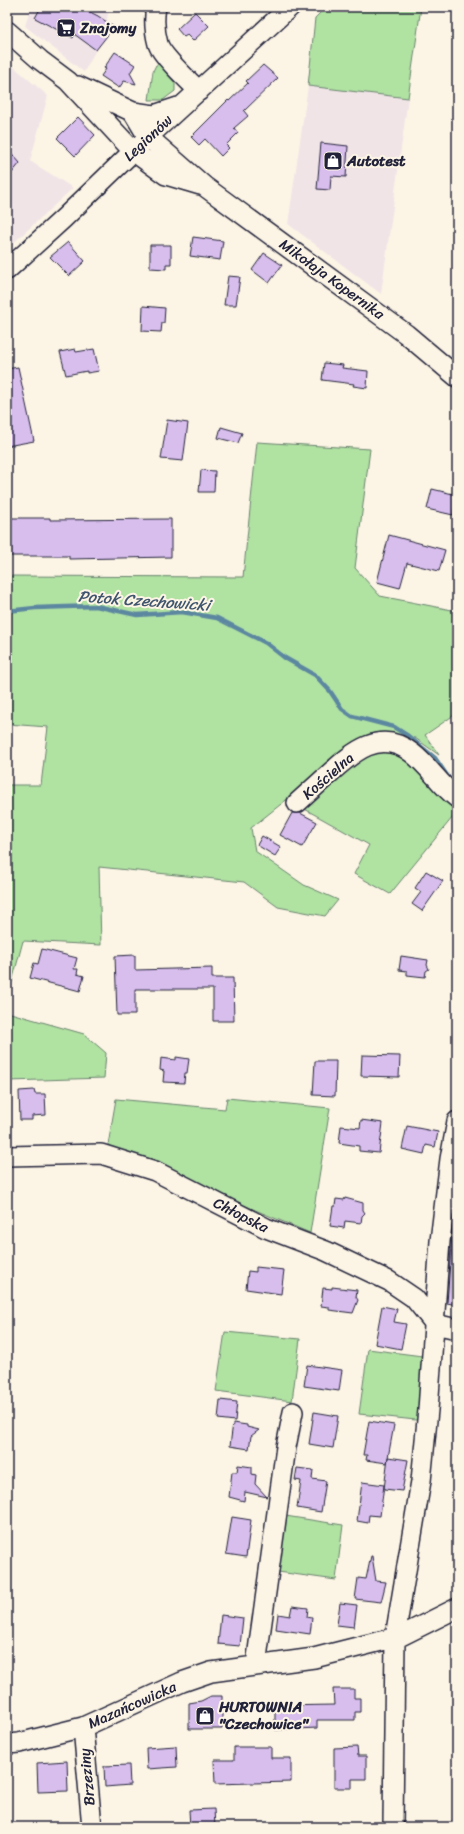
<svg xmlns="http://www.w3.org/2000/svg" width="464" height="1834" font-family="Sriracha,sans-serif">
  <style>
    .built { fill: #f1e4e7 }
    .green { fill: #b0e2a2; stroke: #69826e }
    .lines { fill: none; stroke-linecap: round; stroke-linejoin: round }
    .stream { stroke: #5c87a0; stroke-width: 4.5 }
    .building { fill: #d8beed; stroke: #22223b }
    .minor-casing { stroke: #22223b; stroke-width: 22 }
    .minor { stroke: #fcf5e5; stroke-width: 19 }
    .labels { text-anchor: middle; stroke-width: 4; stroke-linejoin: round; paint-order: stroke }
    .poi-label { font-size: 15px; font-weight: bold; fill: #22223b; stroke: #fcf5e5; text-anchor: start }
    .street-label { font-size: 15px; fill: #22223b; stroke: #fcf5e5 }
    .water-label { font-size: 16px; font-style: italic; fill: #3f546e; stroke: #fcf5e5 }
  </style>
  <rect width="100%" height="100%" fill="#fcf5e5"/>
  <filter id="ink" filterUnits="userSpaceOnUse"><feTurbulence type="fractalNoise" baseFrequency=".025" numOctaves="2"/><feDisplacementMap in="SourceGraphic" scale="8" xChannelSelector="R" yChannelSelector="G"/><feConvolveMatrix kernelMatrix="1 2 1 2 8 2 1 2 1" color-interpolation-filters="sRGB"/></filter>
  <g filter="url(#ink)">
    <path class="built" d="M31,7H109L105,33L84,72L25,26Z
      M7,61L48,96L30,161L73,188L7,249Z
      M308,86L408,98L381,294L288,224Z"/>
    <path class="green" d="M326,7H421L408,98L308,86L315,18Z
      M160,64L169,70L166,73L175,83V91L163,100H149L153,71L156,65Z
      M257,442L370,449L355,568L380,596L457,611V713L425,735L439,755L415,738L376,735L359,742L251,828L255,851L304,885L338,900L325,916L278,907L244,882L99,867L101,945L23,941L9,993L7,992V785H41L48,727L7,724V576L243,577Z
      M390,747L404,750L457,805V812L390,894L354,874L369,845L301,807L359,755Z
      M7,1012L84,1034L106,1053L104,1078L9,1081L11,1149L7,1150Z
      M227,1098L330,1108L310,1233L129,1157L108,1145L116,1099L225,1109Z
      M225,1332L300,1339L292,1401L216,1391Z
      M368,1349L430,1357L425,1421L359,1414Z
      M279,1515L343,1525L336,1580L271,1571Z"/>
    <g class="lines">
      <path class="stream" d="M7,611L35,608L96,606L137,615L182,612L217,618L266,643L285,658L315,675L330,691L342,709L352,716L394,727L408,736L435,758L450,780"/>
    </g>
    <path class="building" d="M41,7H80L98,16L114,27L96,50L74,34L73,38L35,18Z
      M195,12L209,26L193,41L187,35L184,37L177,29Z
      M115,52L135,65L130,73L136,84L124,81L119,88L101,76L106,69L104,68Z
      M263,65L278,78L244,111L248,116L234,128L238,133L226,145L229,148L221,156L205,139L199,145L191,137L228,100L229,101L248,83L246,81Z
      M78,117L95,135L75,156L57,138Z
      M321,143L348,146L346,177L331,176L330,190L317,189Z
      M7,148L20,163L7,179Z
      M193,237L223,241L220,260L190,256Z
      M68,242L85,261L69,276L50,257Z
      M150,245H171V264H166V269L150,268Z
      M264,253L282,265L269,283L252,270Z
      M228,276L240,277L236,305H224Z
      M143,306L165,308L164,323H162L161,332L142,331Z
      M75,349L76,352L94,349L99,371L87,373V371L66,375L60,352Z
      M324,363L343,365L342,368L368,371L367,388L353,386L354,384L322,380Z
      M18,367L34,441L7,446V369Z
      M167,420L188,423L183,461L161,459Z
      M221,427L242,433L238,443L218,438Z
      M201,470L215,471L214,492H199Z
      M432,489L457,495L453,515L427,509Z
      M7,518H50V520L171,519V557L69,559V556H7Z
      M389,535L445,550L439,571L407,563L400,588L377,582Z
      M292,813H300L317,822L302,847L280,835Z
      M262,836L281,847L275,856L257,845Z
      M426,871L443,881L422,911L412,904L421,892L415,888Z
      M42,949L77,958L74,969H78L77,974L84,976L80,991L30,978L34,963L38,964Z
      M135,955V970L212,968V978H233L234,1021H213V989H135V1015H117L115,956Z
      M401,956L428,960L427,965L429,969L426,971L425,977L407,975V971L399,970Z
      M362,1055L400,1056L399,1077L361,1076Z
      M176,1057L189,1059L187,1073H185L184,1083L163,1082L164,1071L160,1070L161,1058L176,1060Z
      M315,1061H336L335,1096L313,1095Z
      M34,1090L35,1094H45L46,1115L32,1116V1120H20L19,1091Z
      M361,1120L383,1123L379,1153L359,1151V1146L339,1143L341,1126L360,1128Z
      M407,1126L438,1132L435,1147L426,1145L424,1154L402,1149Z
      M345,1198L363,1203V1210L365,1213L362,1216L361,1223L345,1221L344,1228L330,1226L333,1206H335L336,1199L344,1200Z
      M453,1221H457L456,1285H457V1305L447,1303Z
      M256,1267L284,1270L281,1294L246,1289L248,1271L256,1272Z
      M332,1287L357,1290L356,1297L358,1300L353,1313L329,1310V1307L321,1306L323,1288L332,1289Z
      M382,1306L397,1309L394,1322L406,1324L401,1349L375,1344Z
      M307,1365L342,1370L339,1391L304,1386Z
      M220,1400L237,1402L235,1421L218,1419Z
      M314,1412L338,1416L333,1448L309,1444Z
      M369,1421L394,1425L387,1463L366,1460L367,1455H363Z
      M233,1423L247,1425V1427L259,1430L251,1436L249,1449L230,1446Z
      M388,1457L408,1460L402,1491L384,1489Z
      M238,1465L252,1467V1474L256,1475L255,1484L267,1497L245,1492L244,1501L229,1497L232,1472H237Z
      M297,1468L313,1470L312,1479L326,1481L321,1512L297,1508L301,1481L295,1480Z
      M362,1482L384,1485L380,1516L369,1515L368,1523L357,1521Z
      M232,1517L251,1520L246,1557L226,1554Z
      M371,1556H372L376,1581L386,1582L381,1602L355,1599L358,1578L366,1579Z
      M340,1603L357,1605L354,1627L337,1625Z
      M292,1606L308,1608L307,1617L312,1618L310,1634L276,1629L278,1614L290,1616Z
      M221,1615L243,1618L240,1646L218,1644Z
      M333,1689H354V1698H360V1712H355V1720H317V1728L275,1730V1706L334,1705Z
      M211,1696H222V1729H189V1703L201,1701Z
      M176,1746L177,1767L147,1769L146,1748Z
      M234,1747H271V1758H291V1782L215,1784L214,1760H234Z
      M357,1747L358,1756H366V1779H352V1788H334V1748Z
      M67,1761L68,1791L38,1792L37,1763Z
      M129,1765L130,1785L105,1787L104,1766Z
      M214,1809L215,1827H190L189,1810Z"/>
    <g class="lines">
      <g class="minor-casing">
        <path id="minor" d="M156,7C154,18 155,33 158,44C162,56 189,81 199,91
          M7,31L40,60L68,81L133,151L166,175L200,185
          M78,86L133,112L154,115L178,107
          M133,112L148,137L204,186L406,334L457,377
          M7,270L64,218L148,137L290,7
          M297,803C308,793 319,783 329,774C353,752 380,728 412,753C429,766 440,785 457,798
          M7,1156L101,1154L155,1171L266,1228L326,1251L389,1281L414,1298L435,1324L457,1329
          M256,1665L286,1447L293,1412
          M83,1727L92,1827
          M7,1744L19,1743L83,1727L182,1682L211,1672L314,1658L401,1636L457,1608
          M393,1827L395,1637L421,1481L428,1410L440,1241L450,1159L457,1121"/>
      </g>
      <use href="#minor" class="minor"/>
    </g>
  </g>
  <defs>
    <g id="supermarket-square" transform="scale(1)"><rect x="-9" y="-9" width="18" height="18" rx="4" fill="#22223b" stroke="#fcf5e5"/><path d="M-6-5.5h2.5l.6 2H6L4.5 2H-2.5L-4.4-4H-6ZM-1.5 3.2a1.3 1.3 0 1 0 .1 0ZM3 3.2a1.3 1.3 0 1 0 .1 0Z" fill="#fff"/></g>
    <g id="shop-square" transform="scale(1)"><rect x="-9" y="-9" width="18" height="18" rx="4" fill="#22223b" stroke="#fcf5e5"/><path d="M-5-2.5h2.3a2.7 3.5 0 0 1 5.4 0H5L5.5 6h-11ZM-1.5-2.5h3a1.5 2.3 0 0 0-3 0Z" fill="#fff"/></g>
  </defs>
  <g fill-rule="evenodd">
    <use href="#supermarket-square" x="66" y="28"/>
    <use href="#shop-square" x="333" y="161"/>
    <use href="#shop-square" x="205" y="1716"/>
  </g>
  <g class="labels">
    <g class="poi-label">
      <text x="80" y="33">Znajomy</text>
      <text x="347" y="166">Autotest</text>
      <text x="219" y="1712">HURTOWNIA<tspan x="219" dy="17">"Czechowice"</tspan></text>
    </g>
    <g class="street-label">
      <text transform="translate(148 138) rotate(-43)" y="5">Legionów</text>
      <text transform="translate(332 279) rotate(36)" y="5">Mikołaja Kopernika</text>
      <text transform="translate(328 776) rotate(-41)" y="5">Kościelna</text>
      <text transform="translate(241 1215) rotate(27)" y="5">Chłopska</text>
      <text transform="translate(132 1705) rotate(-24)" y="5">Mazańcowicka</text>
      <text transform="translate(87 1777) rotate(-95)" y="5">Brzeziny</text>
    </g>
    <g class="water-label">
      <text transform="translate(144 600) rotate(4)" y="6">Potok Czechowicki</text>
    </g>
  </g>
  <rect width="464" height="1834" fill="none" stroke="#fcf5e5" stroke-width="24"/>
  <rect x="12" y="12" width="440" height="1810" fill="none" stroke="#22223b" stroke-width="1.5" filter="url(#ink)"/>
</svg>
